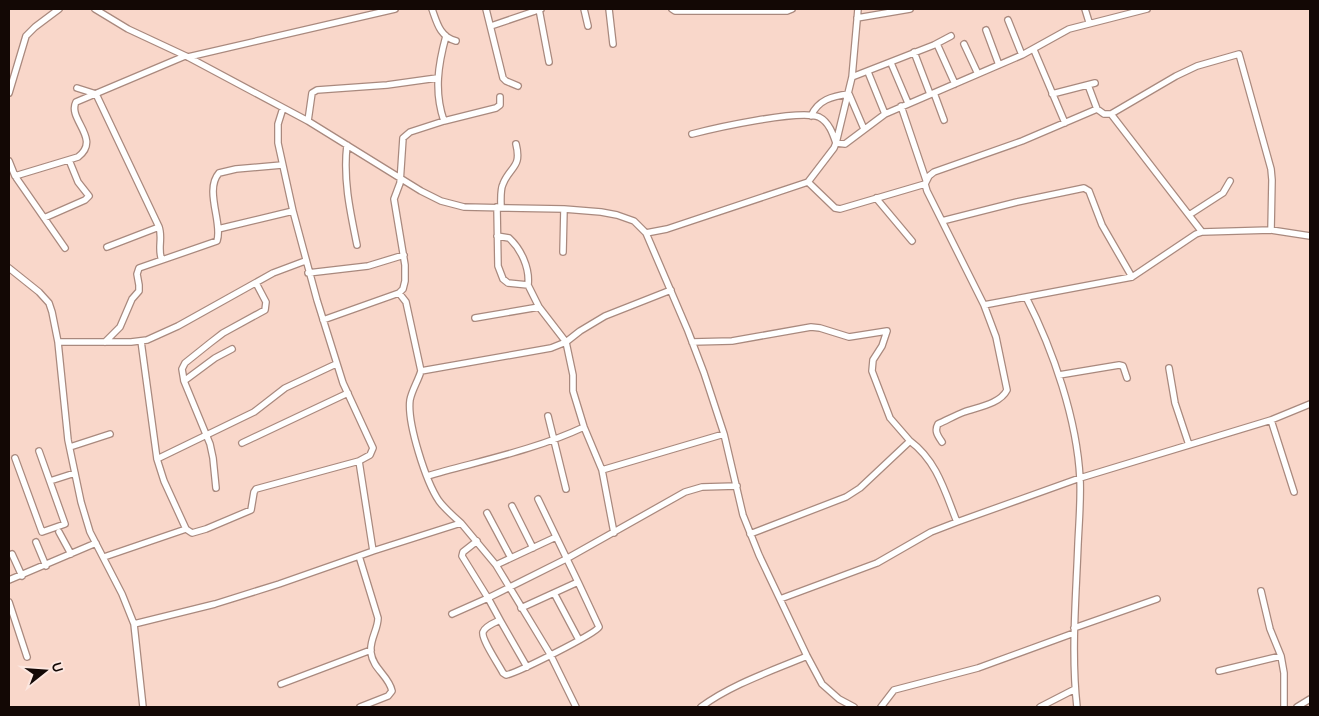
<svg xmlns="http://www.w3.org/2000/svg" width="1319" height="716" font-family="Quicksand,sans-serif">
  <style>
    .lines { fill: none; stroke-linecap: round; stroke-linejoin: round }
    .minor-casing { stroke: #a9897e; stroke-width: 8 }
    .minor { stroke: #fff; stroke-width: 5.5 }
  </style>
  <rect width="100%" height="100%" fill="#f9d7ca"/>
  <g class="lines">
    <g class="minor-casing">
      <path id="minor" d="M95,9L128,29L188,57L308,121L421,191L441,201L464,207L564,209L601,212L617,215L634,221L646,233L688,331L704,373L724,434L743,515L759,555L807,656L822,684L839,699L854,707
        M432,9C437,23 440,37 456,41
        M486,9L503,78L506,81L518,86
        M539,9L549,62
        M584,9L588,26
        M609,9L613,44
        M672,9L675,11H787L792,9
        M1085,9L1089,22
        M857,18L910,9
        M1008,20L1022,55
        M491,26L541,9
        M986,30L999,65
        M937,44L955,84
        M964,44L978,74
        M1034,50L1065,123
        M914,52L930,94
        M188,57L395,9
        M891,63L908,103
        M868,72L885,114
        M852,77L934,45L951,36
        M1088,85L1097,109
        M77,88L96,94L159,227C163,238 157,250 162,260
        M9,93L26,36L35,27L59,9
        M934,93L944,120
        M1052,94L1095,83
        M901,106L926,180
        M283,108L278,124V143L293,211L317,300L343,383L373,448L370,455L359,461L373,551L359,556L378,618C378,630 369,640 371,653C373,669 389,676 392,691L388,696L360,707
        M811,116C818,100 832,96 849,94L864,129
        M308,121L312,93L317,90L387,85L437,78
        M444,121L496,108L500,105V97
        M692,134C715,128 800,109 819,117C829,122 833,134 836,143L845,144L885,114L1022,55L1069,29L1147,9
        M347,145C343,179 350,211 357,245
        M9,161L15,176L65,248
        M15,176L78,157C102,139 67,119 76,102L185,56
        M808,182L835,208L840,209L925,184L927,191L984,305L1026,297C1053,350 1077,419 1080,479C1081,500 1079,522 1078,544C1076,598 1071,653 1077,707
        M925,184L929,176L934,172L1022,141L1097,109L1104,114H1111
        M876,198L912,241
        M497,207L498,266L503,279L508,283L528,285L539,307L566,342L573,375V391L584,427L602,470L614,533
        M501,208C501,200 500,190 503,184C510,166 522,168 516,144
        M1189,215L1223,193L1230,181
        M44,218L85,200L89,196L78,182L69,160
        M942,221L1017,202L1084,188L1089,191L1102,225L1132,277
        M218,229L293,211
        M1271,230L1310,236
        M646,233L667,229L808,182L834,148L836,143L852,77L858,9
        M497,236L509,238C521,249 530,268 528,285
        M107,247L159,227
        M563,252L564,209
        M9,268L39,292L49,303L52,312L58,342L68,440L81,502L90,532L122,594L134,624L143,707
        M308,273L368,266L404,255
        M399,293L406,302L421,371
        M1026,297L1132,277L1196,234L1202,232L1111,114L1176,76L1197,66L1239,54L1271,169L1272,180L1271,230L1202,232
        M475,318L539,307
        M323,320L399,293L403,289L405,281V265L394,199L400,183L403,138L410,132L444,121C434,92 438,65 446,36
        M141,341L157,459L164,481L186,529
        M58,342H131L147,340L178,326L273,273L305,261
        M105,342L120,327L132,299L139,291V285L137,274L139,268L217,241C223,223 204,190 219,173L236,169L282,165
        M692,342L732,341L811,327L820,328L849,337L887,331L882,346L873,360L872,371L890,418L910,441
        M1169,368L1175,403L1189,445
        M1059,375L1119,365L1123,366L1127,378
        M184,381L215,358L232,349
        M548,416L566,489
        M1271,420L1310,404
        M942,442C938,436 934,431 938,424C947,420 956,415 964,412C978,407 1000,404 1007,390L996,337L984,305
        M242,443L348,393
        M70,447L110,434
        M15,458L42,532L65,524L39,451
        M157,459L254,412L285,388L336,364
        M602,470L724,434
        M427,476C479,461 535,450 584,427
        M50,481L75,473
        M216,488L213,458L210,444L184,381L182,369L185,363L210,343L223,333L265,310L266,302L256,283
        M538,499L578,582
        M512,506L533,548
        M487,513L511,558
        M461,523C453,516 445,509 439,501C426,482 407,423 410,400C412,390 418,381 421,371L551,348L566,342L580,331L605,316L671,290
        M59,532L71,554
        M750,534L846,497L860,488L910,441C937,461 945,492 957,522
        M36,542L46,566
        M373,551L461,523L496,565L550,654L576,707
        M12,554L22,576
        M104,557L186,529L192,533L206,529L251,510L254,492L256,489L359,461
        M496,565L556,537
        M9,580L96,543
        M1261,591L1270,629L1281,656
        M554,593L579,640
        M780,599L877,563L931,532L957,522L1080,478L1271,420L1294,492
        M9,602L27,657
        M521,608L578,582L599,627C595,634 517,673 506,675L503,673C499,665 481,639 483,632C485,626 496,622 500,620L527,667
        M452,614L488,598L462,556L463,552L477,541
        M500,620L488,598L566,559L685,492L702,487L737,486
        M134,624L215,604L279,584L359,556
        M1074,628L1157,599
        M1219,671L1281,656L1284,673V707
        M281,684L371,650
        M701,707C732,684 772,671 807,656
        M881,707L894,690L978,668L1074,633
        M1040,707L1075,689
        M1297,707L1310,699"/>
    </g>
    <use href="#minor" class="minor"/>
  </g>
  <rect width="1319" height="716" fill="none" stroke="#130805" stroke-width="20"/>
  <g transform="translate(45 671) rotate(73)" stroke="#fce7e0" stroke-width="4" paint-order="stroke">
  <path d="M0-4L9 19L0 12L-9 19Z" fill="#130805"/>
  <text y="-8" font-size="14" font-weight="bold" text-anchor="middle" fill="#130805">U</text>
  </g>
</svg>
